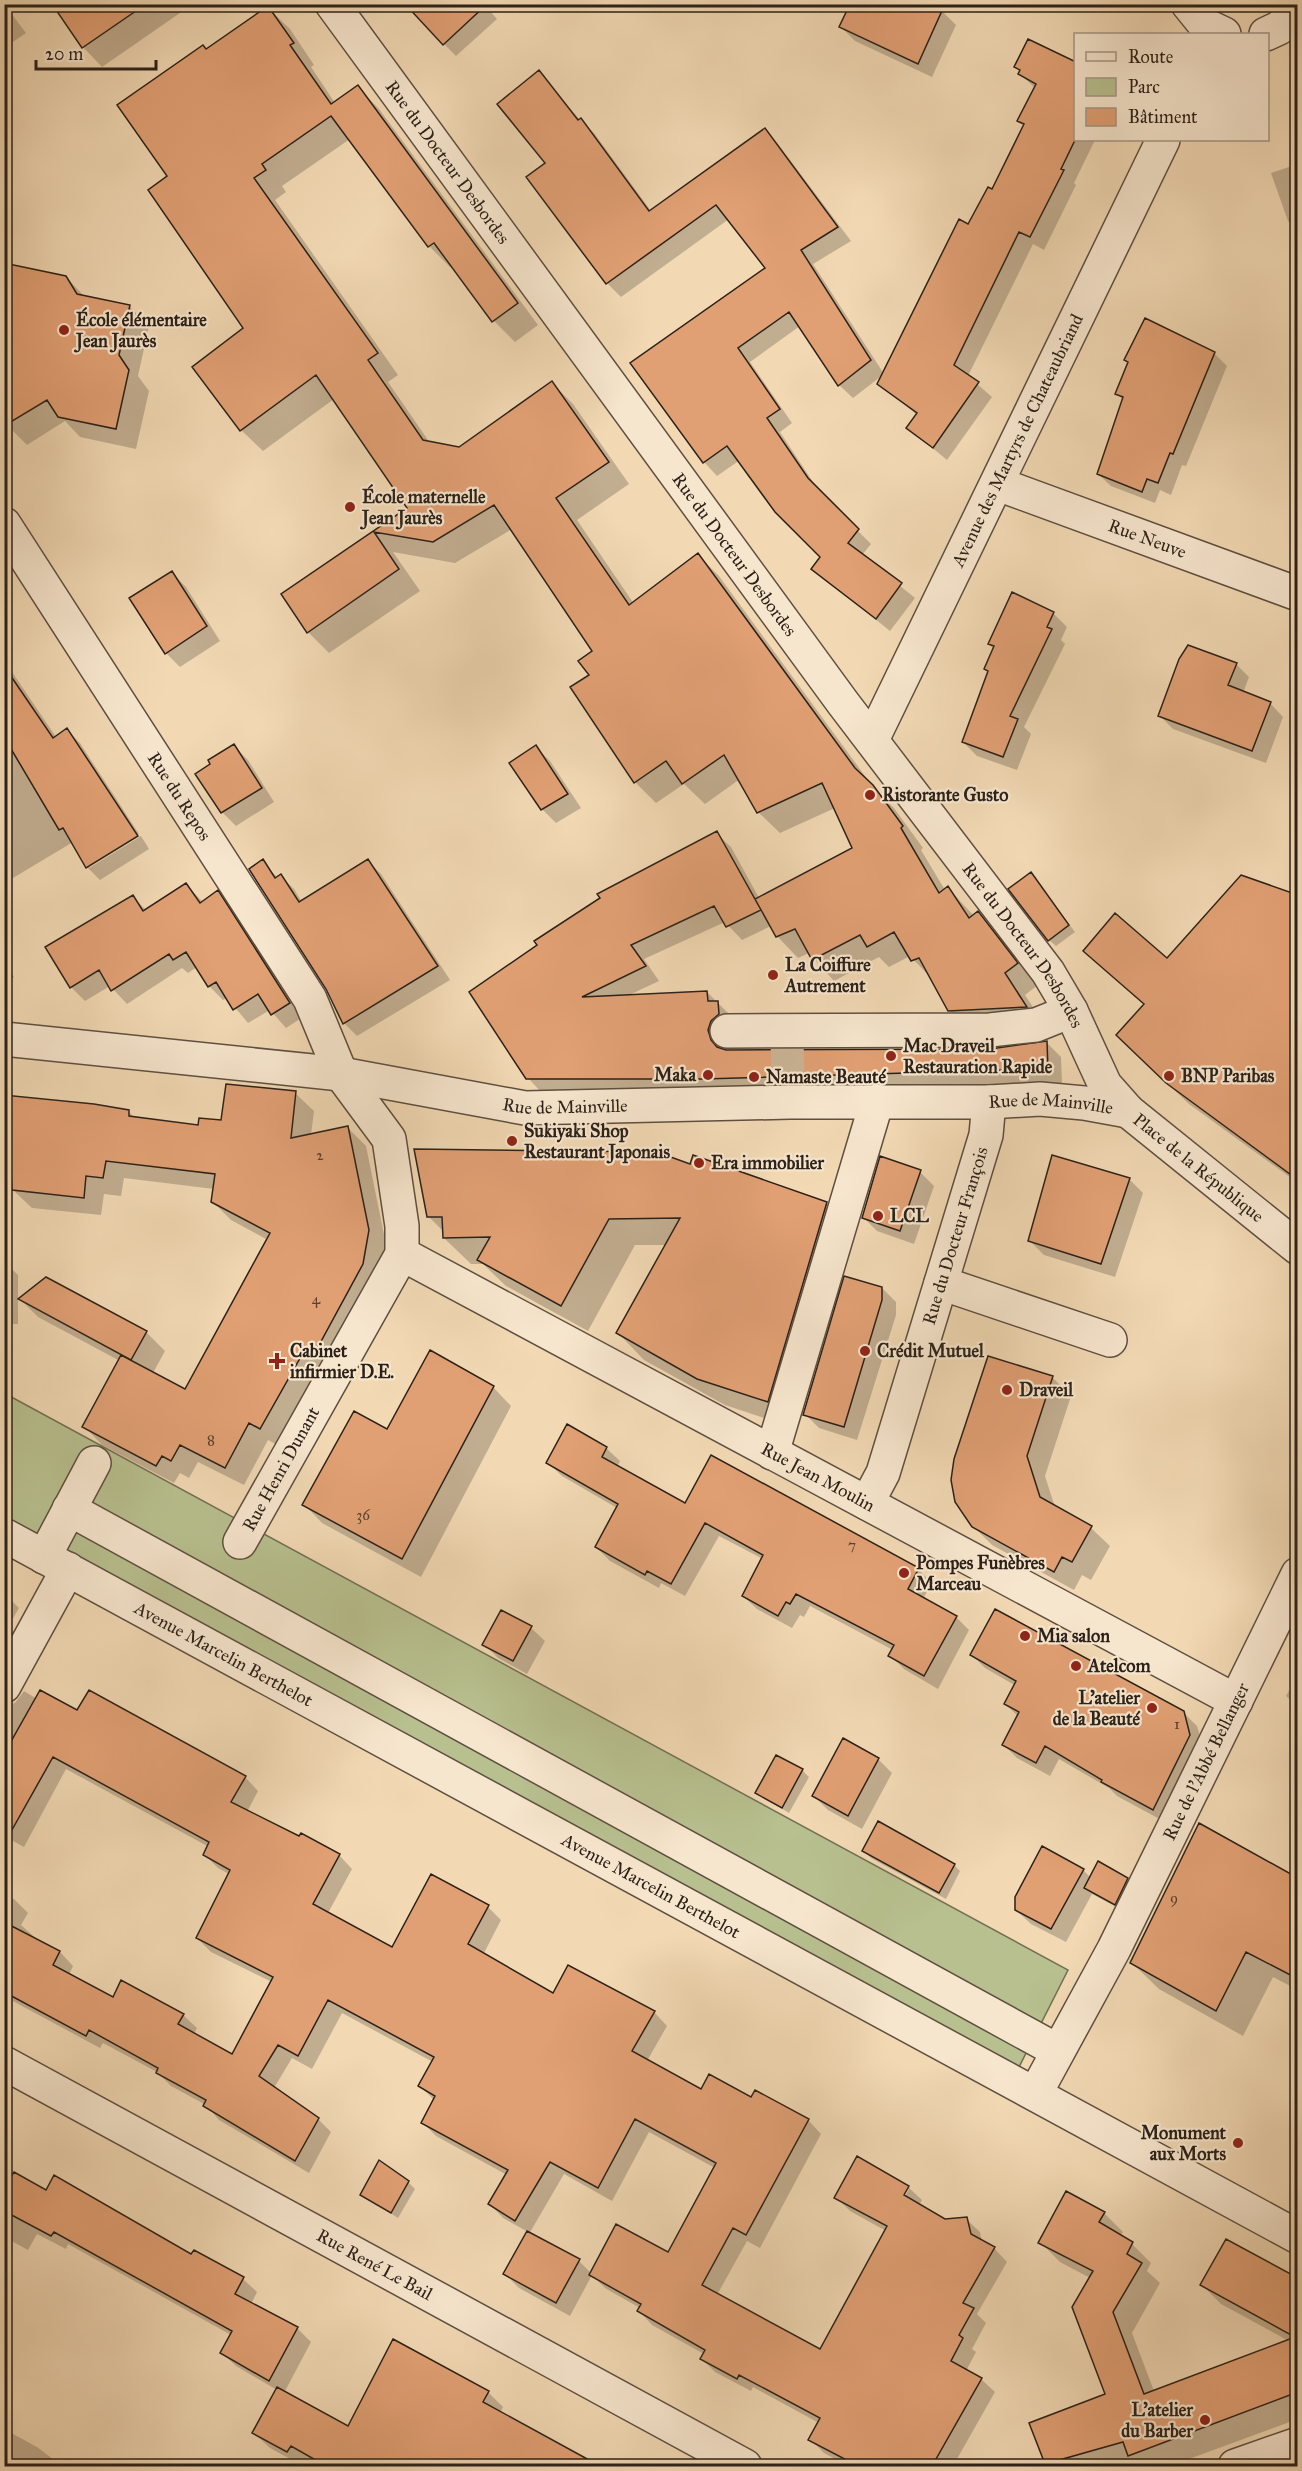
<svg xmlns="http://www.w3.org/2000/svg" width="1302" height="2471" font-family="'IM FELL Great Primer',serif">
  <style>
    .green { fill: #b8c08f; stroke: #727054; stroke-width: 1.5 }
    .shadow { fill: #0003; fill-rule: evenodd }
    .building { fill: #e1a074; stroke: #2b2119; stroke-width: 1.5 }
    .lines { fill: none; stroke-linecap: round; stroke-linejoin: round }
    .minor-tunnel { stroke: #cab495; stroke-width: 33; stroke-dasharray: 33 16; stroke-linecap: butt }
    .minor-casing { stroke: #5d4f40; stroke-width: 36 }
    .minor { stroke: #f7e6ce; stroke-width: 33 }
    .poi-dot { fill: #8f2418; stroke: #f7e6ce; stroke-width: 2 }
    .labels { text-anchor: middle; stroke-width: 4.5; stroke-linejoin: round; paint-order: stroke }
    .number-label { font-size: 15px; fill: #584130 }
    .street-label { font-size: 18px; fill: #2b2119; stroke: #f7e6ce }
    .poi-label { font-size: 18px; font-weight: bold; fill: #2b2119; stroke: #f7e6ce; text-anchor: start }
  </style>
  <rect width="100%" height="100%" fill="#f2d9b4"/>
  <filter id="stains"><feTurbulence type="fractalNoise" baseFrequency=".00333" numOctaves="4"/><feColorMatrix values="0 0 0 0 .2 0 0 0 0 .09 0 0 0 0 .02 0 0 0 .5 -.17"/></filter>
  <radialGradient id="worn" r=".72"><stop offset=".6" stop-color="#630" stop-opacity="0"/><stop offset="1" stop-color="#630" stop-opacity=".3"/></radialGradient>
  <path class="green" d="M4,1393L1068,1970L1015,2075L5,1525Z"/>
  <path class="shadow" d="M4,4L26,33L4,48Z
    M54,4H193L102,67L83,47Z
    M484,4L497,19L456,56L444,44Z
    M929,4L942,11L956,25L932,77L855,41L841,27Z
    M268,8L290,29L314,65L311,67L335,103L358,87L379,109L538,325L515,342L494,321L453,266L450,267L430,247L441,239L430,243V247L350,139L282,186L286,192L275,200L398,375L388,382L430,443L459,448L552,383L573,404L629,484L577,520L634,604L698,555L719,576L873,787L894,808L923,848L921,850L945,890L948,888L974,916L978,913L999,935L1038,985L1025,995L1047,1028L971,1032L949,1010L933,980L910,956L889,967L879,957L834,981L809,953L798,958L777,936L771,926L742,940L725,922L644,959L659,981L627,996L707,992L732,1017L723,1050H990L1046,1042L1061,1057L1062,1083L718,1093H542L528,1078L471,992L716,833L731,847L759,898L854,848L835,808L780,833L758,812L740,779L705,804L684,784L656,803L635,782L591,676L594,651L512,529L455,563L393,552L420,591L329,653L308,632L283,595L410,508L334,399L263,451L241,430L194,367L245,329L169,177L207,51Z
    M1076,64V140H1095L1074,183L1076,185L1044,250L1033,244L968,376L992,397L947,460L908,428L917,415L879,383L969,226L992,191L1025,127L1019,121L1036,89L1020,74L1021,72L1016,67Z
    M539,72L580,120L594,133L651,211L765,130L778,144L851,241L813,264L884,374L853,398L839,385L800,326L750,362L792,423L780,432L821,494L871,544L862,555L915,598L890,631L813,569L822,557L740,460L717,476L704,462L633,363L767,268L729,219L621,297L607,283L528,177L547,163Z
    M1298,164V231L1288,221L1271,173Z
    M66,277L85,297L129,306L149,326L138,376L149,391L136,449L80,437L65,421L27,445L4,422Z
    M1146,320L1215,354L1227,366L1186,466L1182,465L1171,495L1160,490L1155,503L1111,486L1098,474L1123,400L1117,393Z
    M172,573L186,587L220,641L180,667L166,653L132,598Z
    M1053,613L1067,627L1061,640L1065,644L1024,727L1031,734L1017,770L977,756L963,742L989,672L994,649L989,644Z
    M4,660L56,737L67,730L80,743L139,834L89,865V868L141,836L149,849L100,880L87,867L73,842L13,878L4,869Z
    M1236,664L1249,677L1243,693L1270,703L1283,717L1266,763L1173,729L1160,716Z
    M234,746L248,760L274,802L236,826L222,812Z
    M536,747L550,761L581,808L556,823L542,809L511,763Z
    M262,861L278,878L281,876L294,889L302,902L368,861L381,874L450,980L357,1036L344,1023Z
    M1031,874L1075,932L1056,946L1049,940Z
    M186,885L203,902L217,892L231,906L303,1017L286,1028L270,1010L248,1023L227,998L223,1000L209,986L197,967L188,973L182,968L127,1004L110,986L85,1001L71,987L133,897L146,910Z
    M1298,896V1183L1189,1104L1139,1056L1144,1005L1085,951L1167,960Z
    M4,963L14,977L4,982Z
    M295,1093L314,1111L311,1135L348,1128L366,1146L387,1249L279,1446L268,1440L244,1485L198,1462L189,1478L180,1473L174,1483L102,1445L84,1426L120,1361L38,1317L20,1299L146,1332L165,1351L153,1373L186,1391L268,1240L231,1220L212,1201L214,1189L124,1178L121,1196L104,1194L101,1215L32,1208L13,1190V1177L4,1176V1097L128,1111L135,1118L200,1127L223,1121Z
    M1053,1156L1129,1179L1143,1193L1115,1277L1044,1255L1030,1241Z
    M881,1158L920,1172L934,1186L914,1244L877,1231L863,1217Z
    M691,1166L826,1203L853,1230L794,1428L725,1405L644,1360L618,1333L666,1245H635L588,1331L506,1286L483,1264H471L444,1238V1232L428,1216Z
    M4,1261L18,1275V1324H4Z
    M882,1288L896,1302V1315L857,1440L819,1428L805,1414Z
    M1052,1377L1071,1396L1045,1476L1055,1507L1091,1528L1110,1546L1091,1580L1082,1575L1074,1590L992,1545L973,1526Z
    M493,1387L511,1406L421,1577L322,1523L304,1504L388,1431Z
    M606,1448L620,1461L617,1467L685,1505L918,1569L932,1583L923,1599L956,1617L969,1630L938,1689L904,1669L890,1655L893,1650L810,1606L804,1617L800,1615L792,1628L757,1609L743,1596L763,1559L719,1536L685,1596L661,1583L659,1588L610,1561L596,1547L617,1508L562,1476L548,1463Z
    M4,1593L19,1608L4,1634Z
    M531,1628L545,1641L527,1674L498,1658L484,1644Z
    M972,1655L1183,1712L1197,1726L1204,1749L1167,1823L1117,1796L1109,1788L1059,1759L1050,1776L1017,1758L1004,1745L1019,1717L1005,1704L1016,1686L985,1668Z
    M1298,1674V1707L1286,1696Z
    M24,1691L37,1699L245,1777L258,1791L247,1812L339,1855L352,1869L328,1913L393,1949L488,1907L501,1920L483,1955L553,1996L654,2012L667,2026L647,2061L701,2091L752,2099L808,2120L821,2134L760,2248L747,2241L717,2295L821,2351L886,2231L850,2211L836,2197L908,2187L922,2200L919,2205L944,2221L966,2219L980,2232L982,2242L994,2248L1007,2262L977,2314L986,2323L972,2349L976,2352L966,2371L981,2379L995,2392L953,2466H912L906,2448L896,2466H848L824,2453L810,2439L819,2423L753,2387L751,2391L715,2372L702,2359L704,2354L652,2325L639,2311L640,2308L605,2288L592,2275L570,2316L519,2288L505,2274L528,2232L503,2218L490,2204L507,2175L436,2136L423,2123L435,2101L420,2086L433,2062L342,2013L312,2069L292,2058L274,2088L318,2119L331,2132L309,2173L219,2120L206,2105L171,2086L157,2072L103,2043L100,2048L9,1999L7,2003L4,2002V1895L14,1899L28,1913L21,1925L40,1942L60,1952L73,1966L69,1975L113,1999L183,2015L197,2028L194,2034L232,2056L272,1982L211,1952L197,1938L229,1874L218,1868L204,1854L209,1847L66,1769L24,1847L4,1836V1706L15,1703ZM649,2132L715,2168L669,2254L592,2274L579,2261L529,2234L564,2174L612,2201ZM905,2189H909L902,2202Z
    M878,1759L892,1773L862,1829L828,1810L814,1796Z
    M802,1770L809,1777L789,1813L757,1793Z
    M864,1851L954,1865L960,1871L946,1899L871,1858Z
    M1083,1870L1091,1878L1127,1879L1134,1886L1122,1910L1092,1894L1066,1942L1031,1924L1016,1910Z
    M1298,1880V1990L1273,1977L1243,2036L1159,1989L1132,1963Z
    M408,2182L415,2189L398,2218L362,2195Z
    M47,2192L243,2279L257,2292L251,2304L298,2329L311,2342L284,2393L348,2428L488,2392L503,2407L500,2413L583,2459L591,2466H303L270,2448L254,2433L277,2390L236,2366L222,2353L231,2335L68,2244L66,2249L37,2234L28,2250L4,2237V2193Z
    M1104,2213L1123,2232L1120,2237L1132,2244L1151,2263L1147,2271L1160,2283L1132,2333L1154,2391L1289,2341L1221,2304L1202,2285L1298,2280V2419L1170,2466H1141L1137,2462L1122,2466H1049L1046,2463L1107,2395L1090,2278L1060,2262L1040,2242Z
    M4,2429L37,2447L62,2466H4Z"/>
  <path class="building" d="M52,4H146L82,48Z
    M405,4H487L443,45Z
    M850,4H945L918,64L839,27Z
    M268,6L294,43L290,45L331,104L358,85L518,303L492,322L434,243L428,247L331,116L262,164L266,170L254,178L378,353L368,360L423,440L459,447L552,381L609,462L556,498L629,605L698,553L855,768L873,785L903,826L901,828L939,893L948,886L969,918L978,911L1018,963L1005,973L1027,1007L948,1011L919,958L911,961L894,932L867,947L860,935L812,960L795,929L776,937L755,899L852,848L822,783L757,813L724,755L682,784L666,761L634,783L570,687L589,675L578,661L592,651L494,505L433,542L374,532L399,569L307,633L281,594L407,508L316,375L240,431L192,367L243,328L148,190L167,176L117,105L203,45L206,49Z
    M1028,39L1076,62V138L1061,169L1064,170L1030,237L1019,232L954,365L979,382L933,448L906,428L917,413L877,384L959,219L968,224L988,187L992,189L1024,124L1017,121L1036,84L1018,74L1020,70L1014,67Z
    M539,70L578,120L581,118L649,211L765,128L838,227L801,250L871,360L838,386L789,312L738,348L780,409L767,418L808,478L859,529L848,543L902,583L876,619L811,569L820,557L775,512L727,446L703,463L630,363L765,268L716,205L606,284L526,177L545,163L497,104Z
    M4,263L66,276L77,294L130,305L119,355L129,370L116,429L58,417L47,400L4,426Z
    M1145,318L1215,352L1173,454L1170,453L1158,483L1147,479L1142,492L1097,474L1123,397L1115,394L1128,362L1124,360Z
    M172,571L207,626L165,654L129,598Z
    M1012,592L1054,612L1047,627L1052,629L1010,716L1018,719L1003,757L962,742L988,671L984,669L994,646L988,644Z
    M1188,645L1237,663L1228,685L1271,702L1252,751L1158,716L1179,659Z
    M4,666L53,738L67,728L138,836L86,868L63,828L59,830L4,737Z
    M234,744L262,788L221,813L195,774L210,764L208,760Z
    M536,745L568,794L541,810L509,763Z
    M717,831L761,910L726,927L714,906L631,945L646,966L582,997L707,991L708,1001H718L719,1014L711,1021L708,1030L711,1040L717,1047L726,1050L990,1049L1047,1041L1048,1069L703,1079H526L469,992L537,945L534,941L600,898L597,894Z
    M263,859L275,878L281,874L299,902L368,859L438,966L343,1024L326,989L249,869Z
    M1031,872L1069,925L1048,941L1008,889Z
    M1241,875L1298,895V1180L1166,1083L1116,1035L1144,1004L1083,951L1115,913L1167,958Z
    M186,883L200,903L218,890L290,1003L271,1015L258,994L233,1010L216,982L208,987L186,952L173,960L169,954L111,991L99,970L70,988L45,947L133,895L143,911Z
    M226,1084L296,1091L291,1138L348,1126L369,1230L363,1264L312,1358L303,1353L260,1429L249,1423L225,1468L180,1445L171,1461L162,1456L156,1466L82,1427L121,1355L185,1389L270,1233L211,1202L215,1174L106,1161L103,1178L86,1176L84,1198L12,1190L10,1156H4V1095L94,1104L129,1110V1116L198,1125L199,1118L221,1120Z
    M414,1149L657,1152L690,1164L693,1155L827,1202L768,1402L697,1379L616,1333L680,1218L609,1219L561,1306L477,1260L490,1237L443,1238L442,1217H427Z
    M1052,1155L1130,1178L1101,1264L1028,1241Z
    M880,1156L921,1170L900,1231L862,1218Z
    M844,1276L882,1287V1300L844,1427L803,1415Z
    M46,1277L147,1331L131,1360L18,1299Z
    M430,1350L494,1386L402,1559L302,1505L354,1411L387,1429Z
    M988,1356L1053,1376L1027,1456L1040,1497L1092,1526L1072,1562L1062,1557L1054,1572L972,1527L955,1502L951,1480L954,1459Z
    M567,1424L607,1447L602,1457L685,1503L711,1455L919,1568L908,1589L957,1616L924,1676L888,1656L894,1645L796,1594L790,1604L786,1602L778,1616L742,1596L763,1555L705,1523L671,1584L647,1571L645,1575L595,1547L618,1504L546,1463Z
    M995,1609L1184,1711L1190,1735L1153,1810L1101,1782L1102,1780L1045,1746L1036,1763L1002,1745L1019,1712L1004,1704L1016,1681L970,1655Z
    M501,1610L532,1626L513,1661L482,1645Z
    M40,1690L77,1710L89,1690L246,1776L231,1802L299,1836L301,1833L340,1854L313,1904L392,1947L431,1874L489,1905L468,1944L553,1993L568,1965L655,2011L632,2051L701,2089L709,2074L751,2097L755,2090L809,2119L746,2235L733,2228L702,2285L820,2349L887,2226L834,2198L857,2156L909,2186L904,2195L945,2219L967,2217L971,2234L995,2247L963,2303L974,2308L959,2335L963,2338L951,2361L982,2378L932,2466H858L808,2440L820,2418L739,2375L737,2379L700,2359L705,2350L637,2311L641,2304L589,2275L616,2224L668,2252L716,2163L635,2119L598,2188L550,2162L515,2221L488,2204L508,2170L421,2123L435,2096L418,2086L434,2057L328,2000L298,2056L278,2045L259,2076L319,2118L295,2161L203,2106L206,2100L156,2073L158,2068L89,2030L86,2036L4,1992V1922L60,1951L53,1965L113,1997L121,1980L184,2014L178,2024L232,2054L273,1977L196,1938L230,1870L203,1855L209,1842L53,1757L4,1844V1754Z
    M843,1738L879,1758L848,1816L812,1796Z
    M776,1755L803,1769L782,1808L755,1793Z
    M878,1821L955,1864L939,1893L862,1851Z
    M1199,1823L1298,1878V1979L1246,1952L1216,2011L1130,1963Z
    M1042,1846L1084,1869L1051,1929L1015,1910V1897Z
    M1098,1861L1128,1878L1115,1905L1084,1888Z
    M379,2160L409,2181L391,2213L360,2195Z
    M14,2172L46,2190L54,2175L191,2254L194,2250L244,2277L235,2294L298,2327L269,2381L220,2353L232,2331L54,2232L51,2236L4,2211V2190Z
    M1066,2191L1105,2212L1099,2222L1133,2242L1127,2254L1142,2263L1113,2312L1144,2394L1295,2337L1200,2285L1226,2239L1298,2278V2392L1128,2456L1123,2442L1045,2464L1029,2423L1105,2394L1072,2307L1093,2271L1038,2243Z
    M527,2231L580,2259L556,2303L503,2274Z
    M393,2339L489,2391L483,2402L600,2466H326L291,2446L287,2452L252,2433L277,2387L348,2426Z"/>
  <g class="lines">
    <path class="minor-tunnel" d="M787,1040L788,1076"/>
    <g class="minor-casing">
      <g id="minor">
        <path id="s1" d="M332,4L843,703L1048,972L1071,1011L1105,1085L1128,1111L1298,1248"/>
        <path d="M1188,4L1205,25L1224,34"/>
        <path d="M1266,34L1279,28L1298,10"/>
        <path id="s2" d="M998,484L1298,594"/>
        <path id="s3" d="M4,524L310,999L341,1074L389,1139L402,1226V1254L240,1542"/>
        <path id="s4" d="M872,740L1163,140"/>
        <path d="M727,1031L990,1030L1036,1025L1071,1011"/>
        <path id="s5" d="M4,1039L341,1074L525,1108L790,1102H989L1040,1099L1084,1103L1128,1111"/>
        <path id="s6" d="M402,1254L1236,1701"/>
        <path d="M941,1283L1110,1340"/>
        <path d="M772,1453L877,1101"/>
        <path id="s7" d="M867,1503L883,1473L986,1135L989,1102"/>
        <path d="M69,1509L1058,2051"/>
        <path id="s8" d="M4,1535L1298,2237"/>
        <path d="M44,1557L94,1463"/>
        <path d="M4,1686L68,1569"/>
        <path id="s9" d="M4,2063L745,2466"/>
        <path id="s10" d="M1035,2094L1114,1949L1298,1574"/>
        <path d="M1235,2466L1298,2444"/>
      </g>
    </g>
    <use href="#minor" class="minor"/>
  </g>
  <g class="poi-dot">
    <circle cx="64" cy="330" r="6"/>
    <circle cx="350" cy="507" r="6"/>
    <circle cx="870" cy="795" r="6"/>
    <circle cx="773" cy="975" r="6"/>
    <circle cx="891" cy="1056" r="6"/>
    <circle cx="708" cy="1075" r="6"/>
    <circle cx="1169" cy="1076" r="6"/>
    <circle cx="754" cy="1077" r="6"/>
    <circle cx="512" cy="1141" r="6"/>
    <circle cx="699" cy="1163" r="6"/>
    <circle cx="878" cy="1216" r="6"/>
    <circle cx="865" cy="1351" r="6"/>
    <path d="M274 1352h6v6h6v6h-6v6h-6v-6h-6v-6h6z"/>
    <circle cx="1007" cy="1390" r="6"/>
    <circle cx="904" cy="1573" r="6"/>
    <circle cx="1025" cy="1636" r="6"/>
    <circle cx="1076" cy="1666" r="6"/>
    <circle cx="1152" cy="1708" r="6"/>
    <circle cx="1238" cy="2143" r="6"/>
    <circle cx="1205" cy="2420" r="6"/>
  </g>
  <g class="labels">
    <g class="number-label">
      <text x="320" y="1160">2</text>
      <text x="316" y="1304">4</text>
      <text x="211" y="1445">8</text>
      <text x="363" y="1520">36</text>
      <text x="852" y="1550">7</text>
      <text x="1177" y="1729">1</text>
      <text x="1174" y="1903">9</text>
    </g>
    <g class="street-label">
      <text dy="6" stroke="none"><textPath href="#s1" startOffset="196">Rue du Docteur Desbordes</textPath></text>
      <text dy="6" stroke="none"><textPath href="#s4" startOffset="333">Avenue des Martyrs de Chateaubriand</textPath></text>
      <text dy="6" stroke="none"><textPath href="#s2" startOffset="159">Rue Neuve</textPath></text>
      <text dy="6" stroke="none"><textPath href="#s1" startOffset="682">Rue du Docteur Desbordes</textPath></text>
      <text dy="6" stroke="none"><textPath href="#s3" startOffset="324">Rue du Repos</textPath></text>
      <text dy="6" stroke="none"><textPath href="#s1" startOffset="1168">Rue du Docteur Desbordes</textPath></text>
      <text dy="6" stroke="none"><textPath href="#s5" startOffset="566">Rue de Mainville</textPath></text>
      <text dy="6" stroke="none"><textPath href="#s5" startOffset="1052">Rue de Mainville</textPath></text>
      <text dy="6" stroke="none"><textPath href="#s1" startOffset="1456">Place de la République</textPath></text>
      <text dy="6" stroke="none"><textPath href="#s7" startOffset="282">Rue du Docteur François</textPath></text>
      <text transform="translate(281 1469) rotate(-61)" y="6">Rue Henri Dunant</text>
      <text dy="6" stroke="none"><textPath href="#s6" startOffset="472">Rue Jean Moulin</textPath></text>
      <text dy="6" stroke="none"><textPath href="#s8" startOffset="250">Avenue Marcelin Berthelot</textPath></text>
      <text dy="6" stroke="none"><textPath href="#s10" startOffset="374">Rue de l'Abbé Bellanger</textPath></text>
      <text dy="6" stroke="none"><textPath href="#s8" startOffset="736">Avenue Marcelin Berthelot</textPath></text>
      <text dy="6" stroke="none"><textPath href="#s9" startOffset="422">Rue René Le Bail</textPath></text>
    </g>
    <g class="poi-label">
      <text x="76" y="326">École élémentaire<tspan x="76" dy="21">Jean Jaurès</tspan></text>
      <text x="362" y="503">École maternelle<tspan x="362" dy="21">Jean Jaurès</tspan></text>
      <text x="882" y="801">Ristorante Gusto</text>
      <text x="785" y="971">La Coiffure<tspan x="785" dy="21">Autrement</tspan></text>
      <text x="903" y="1052">Mac Draveil<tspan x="903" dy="21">Restauration Rapide</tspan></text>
      <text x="696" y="1081" text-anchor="end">Maka</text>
      <text x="1181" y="1082">BNP Paribas</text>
      <text x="766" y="1083">Namaste Beauté</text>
      <text x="524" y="1137">Sukiyaki Shop<tspan x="524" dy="21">Restaurant Japonais</tspan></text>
      <text x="711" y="1169">Era immobilier</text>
      <text x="890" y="1222">LCL</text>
      <text x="290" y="1357">Cabinet<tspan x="290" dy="21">infirmier D.E.</tspan></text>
      <text x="877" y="1357">Crédit Mutuel</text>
      <text x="1019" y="1396">Draveil</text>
      <text x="916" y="1569">Pompes Funèbres<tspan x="916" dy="21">Marceau</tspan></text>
      <text x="1037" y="1642">Mia salon</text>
      <text x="1088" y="1672">Atelcom</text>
      <text x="1140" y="1704" text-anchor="end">L'atelier<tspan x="1140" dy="21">de la Beauté</tspan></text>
      <text x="1226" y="2139" text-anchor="end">Monument<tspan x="1226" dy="21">aux Morts</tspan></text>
      <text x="1193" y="2416" text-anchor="end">L'atelier<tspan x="1193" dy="21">du Barber</tspan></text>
    </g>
  </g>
  <rect width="1302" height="2471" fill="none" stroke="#f2d9b4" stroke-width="24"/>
  <rect x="6" y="6" width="1290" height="2459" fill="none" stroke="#2b2119" stroke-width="3"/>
  <rect x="12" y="12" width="1278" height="2447" fill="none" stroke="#2b2119" stroke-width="1.5"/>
  <rect x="1074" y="33" width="195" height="108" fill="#f7e6ce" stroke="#a59786" stroke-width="1.5"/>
  <rect x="1086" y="52" width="30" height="9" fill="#f7e6ce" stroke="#a59786" stroke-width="1.5"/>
  <text x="1128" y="63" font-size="18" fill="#2b2119">Route</text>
  <rect x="1086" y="78" width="30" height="18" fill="#b8c08f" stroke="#a59786" stroke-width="1.5"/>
  <text x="1128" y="93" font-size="18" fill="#2b2119">Parc</text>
  <rect x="1086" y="108" width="30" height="18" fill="#e1a074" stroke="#a59786" stroke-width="1.5"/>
  <text x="1128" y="123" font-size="18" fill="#2b2119">Bâtiment</text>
  <path d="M36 60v9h120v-9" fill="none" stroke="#2b2119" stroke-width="3"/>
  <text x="45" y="60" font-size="18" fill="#2b2119" stroke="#f7e6ce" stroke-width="4.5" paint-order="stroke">20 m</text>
  <rect width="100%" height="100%" filter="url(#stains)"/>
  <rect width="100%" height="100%" fill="url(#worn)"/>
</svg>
